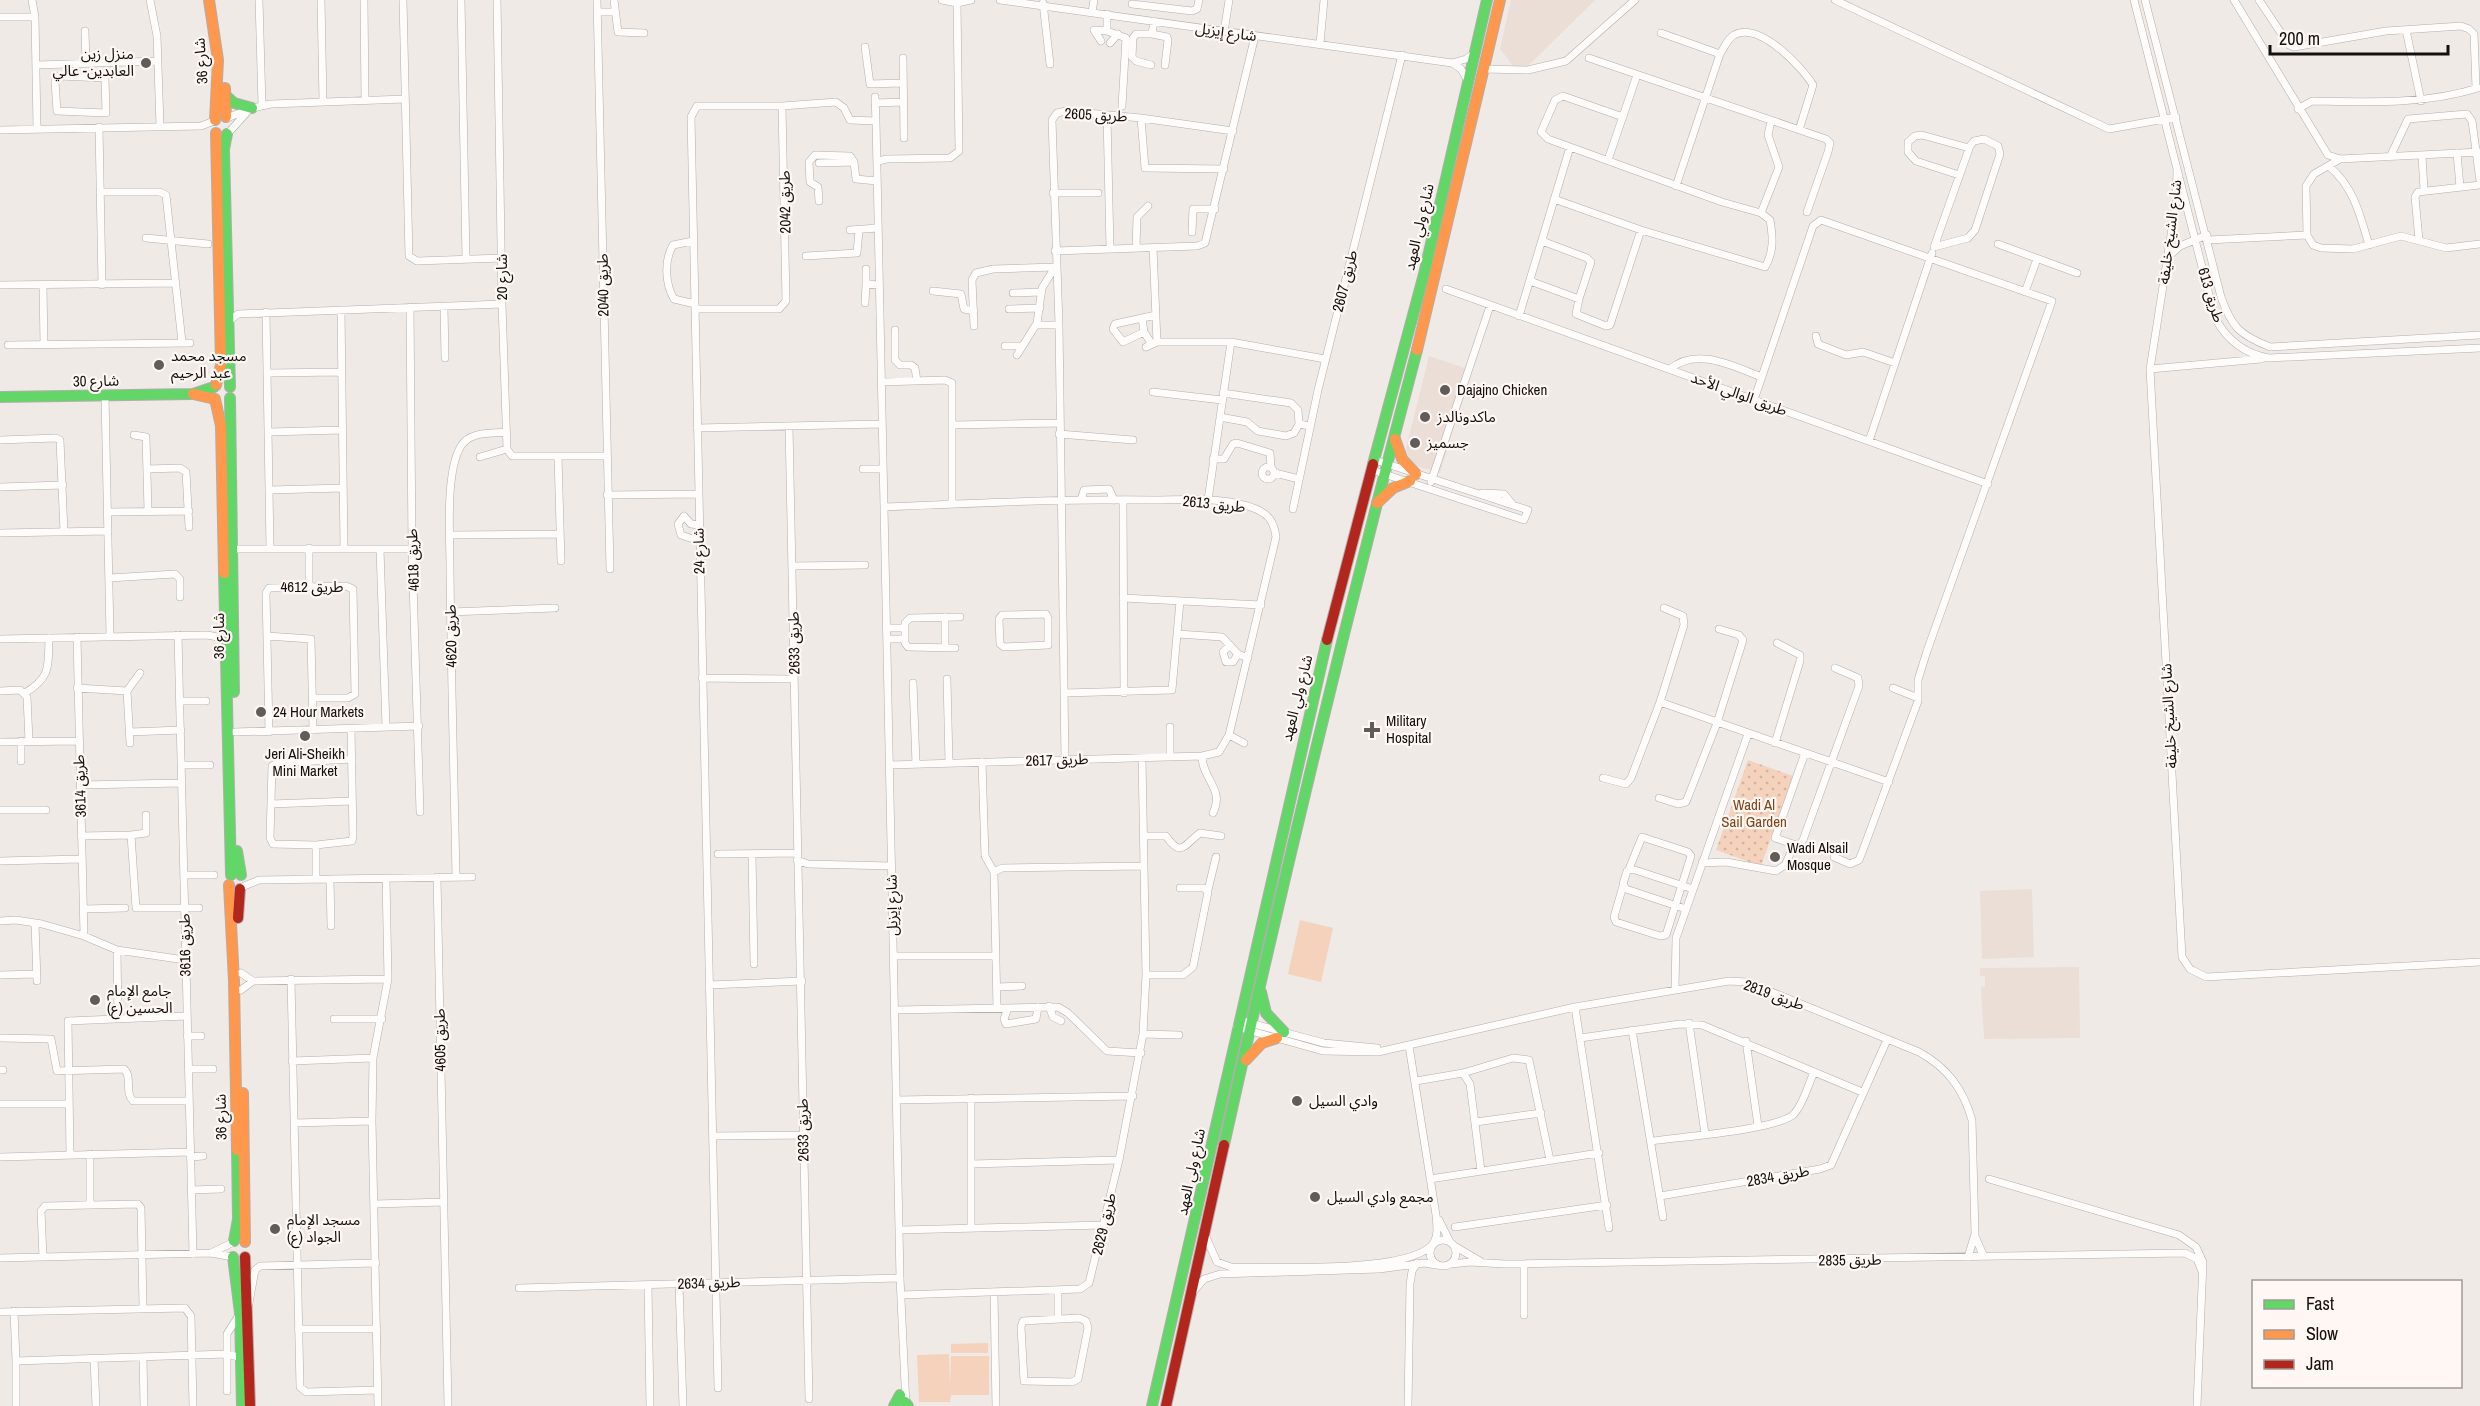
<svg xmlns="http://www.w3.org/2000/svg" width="2480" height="1406" font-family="'Archivo Narrow','Noto Sans Arabic',sans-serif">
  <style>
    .built { fill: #ebded6 }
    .grass { fill: #f4d2bb }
    .park { fill: url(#park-dots) }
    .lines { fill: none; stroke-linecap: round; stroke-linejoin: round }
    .street-casing { stroke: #b2aeaa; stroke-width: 8 }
    .fast-casing { stroke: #b2aeaa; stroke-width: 12 }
    .slow-casing { stroke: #b2aeaa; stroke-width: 12 }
    .jam-casing { stroke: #b2aeaa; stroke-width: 12 }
    .street { stroke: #fdfcfb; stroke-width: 7 }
    .fast { stroke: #63d668; stroke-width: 10 }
    .slow { stroke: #ff974d; stroke-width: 10 }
    .jam { stroke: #b3261e; stroke-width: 10 }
    .poi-dot { fill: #615c5a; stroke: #fef7f3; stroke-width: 2 }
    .labels { text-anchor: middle; stroke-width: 4.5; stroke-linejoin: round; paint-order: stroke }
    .street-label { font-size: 15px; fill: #14100e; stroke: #fef7f3 }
    .poi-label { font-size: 15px; fill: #14100e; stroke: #fef7f3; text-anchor: start }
    .park-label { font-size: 15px; fill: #7c471b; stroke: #fef7f3 }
  </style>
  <defs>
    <pattern id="park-dots" width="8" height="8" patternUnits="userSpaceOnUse" patternTransform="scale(1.5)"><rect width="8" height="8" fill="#f4d2bb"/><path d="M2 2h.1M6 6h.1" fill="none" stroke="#d0b3a0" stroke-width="1.8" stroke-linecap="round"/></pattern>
  </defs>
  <rect width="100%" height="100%" fill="#f0eae6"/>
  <path class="built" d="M1511,0H1595L1528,66L1514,67L1500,49Z
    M1429,356L1471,370L1440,473L1413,465L1404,456Z
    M2032,889L2034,957L1982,959L1980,891Z
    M2079,967L2080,1038L1984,1039L1981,987L1985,986V976H1980V968Z"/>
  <path class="grass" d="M1300,920L1333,928L1321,982L1288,974Z
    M988,1343V1353H951V1344Z
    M949,1354L950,1386L951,1356H989V1395H951L950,1402H919L917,1355Z"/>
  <path class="park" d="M1748,760L1793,776L1761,866L1716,850Z"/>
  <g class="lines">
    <g class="street-casing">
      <path id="street" d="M32,0L35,17L37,128
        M150,0L157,36L160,126
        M259,0L262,105
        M321,0L323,101
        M364,0L365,100
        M403,0L409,256L417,261L502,258
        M461,0L466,258
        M497,0L502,304L507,449L512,456H607
        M597,0L610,569
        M614,0L618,32L644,33
        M942,0L957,3L971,0
        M1000,0L1452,63L1466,59L1475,53
        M1835,0L2109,129L2176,117
        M2134,0L2215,318C2227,340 2245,354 2269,358L2480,348
        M2145,0L2221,297C2232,328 2240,335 2270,347L2480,335
        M2234,0L2328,155L2340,159L2480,152
        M2259,0L2289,45L2294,47L2386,31L2461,26L2469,29L2474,34L2476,88
        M1043,3L1050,64
        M1132,4L1192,11L1197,9L1199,0
        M598,12H615
        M1092,12L1094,0
        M0,17H35
        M2406,30L2421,101
        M85,31L86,64
        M1107,31L1126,38L1122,106
        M1224,32L1229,0
        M1661,33L1720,54C1724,48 1728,38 1734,35C1759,21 1801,66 1813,85L1799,130
        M1152,34L1167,37L1168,40L1165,65
        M1101,41L1094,30L1107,31V14
        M1110,43L1118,34
        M1320,44L1324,0
        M865,47L870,84L903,83
        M903,58L904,138
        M1589,58L1826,139L1830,143L1828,152L1807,212
        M1452,63L1461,69L1468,81
        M37,65L158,61
        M1151,65L1136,61L1132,57L1133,38L1136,34H1152L1154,21
        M1484,69L1528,70L1566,61L1635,0
        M59,76L105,78L106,113L57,111L55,81Z
        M875,97L876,121
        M875,103L903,102
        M782,106L836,102L844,108L850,120L876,121L900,1278L906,1406
        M2298,109L2312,101C2369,102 2423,105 2478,88
        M1107,115L1110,249
        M227,118L252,108L271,104L405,99
        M1141,118L1145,168L1224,169
        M99,127L102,285
        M0,130L201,126L214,121
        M231,130L248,111
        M1984,139L1998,146L2000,154L1975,230L1968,238L1934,247L1970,146L1974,141Z
        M2457,153L2460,187
        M2422,156L2424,190
        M2390,157L2408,119L2467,114L2472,121L2480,181
        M2340,159L2314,174L2306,186L2307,235L2313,245L2321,248L2353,249L2401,236L2446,248L2480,244
        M1608,160L1637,75
        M878,161L887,159L950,158L959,151L957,3
        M819,163L854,162
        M2330,167C2354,188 2360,215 2369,245
        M2177,170L2176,203L2150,369L2182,957L2190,969L2206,977L2480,962
        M1959,175L1916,161L1908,152V142L1915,136L1922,135L1969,148
        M1676,186L1720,54
        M100,192H160L166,195L182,342
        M1053,193H1098
        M1554,199L1641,230L1765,267C1774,252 1773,237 1770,220L1761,213L1722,202L1548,139L1541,132L1555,100L1563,96L1623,117
        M819,201L818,187L810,182L809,162L815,155L850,156L854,162L856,179L877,181
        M1761,213L1779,167L1768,135L1771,121
        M850,230L878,228
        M1192,232L1193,209H1215
        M146,238L208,244
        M2208,240L2307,235
        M2419,240L2415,197L2418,192L2480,185
        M693,241L673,245C664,260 665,284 674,299L695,304
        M1998,244L2077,273
        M1136,248L1137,217L1148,206
        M1153,248L1157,342
        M1055,251L1197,246L1205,243L1255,36
        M806,256L857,253L859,230
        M2169,256L2180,246L2207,235
        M866,269V284
        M1530,281L1579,299L1591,262L1587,258L1542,241
        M0,285L176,283
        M43,286L44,345
        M1446,289L1988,484
        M933,291L961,294L964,309L974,311
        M2025,292L2037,259
        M1013,293L1041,292
        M1579,299L1576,314L1606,326L1610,325L1641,230
        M865,303L866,284L879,285
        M444,306L445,358
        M410,307L412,549L420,812
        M695,309H779L786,301L782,106H697L691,117L718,1388
        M1009,309L1040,308
        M341,310L344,549
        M266,312L270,548
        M1519,316L1570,147
        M1142,318L1144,332L1151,343
        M228,322L238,314L502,304
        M1036,325H1059
        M974,326L972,280L976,273L993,269L1055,267
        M895,330V360L900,365H911L915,368L917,381
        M1144,332L1123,342L1113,329L1115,324L1156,315
        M1816,336L1818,344L1846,355L1863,352L1895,363
        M8,345L190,343
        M1005,346H1022
        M1146,347L1157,342H1231L1325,359
        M1017,355L1037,323L1042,288L1055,267
        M1670,369C1697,346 1734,367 1762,377
        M2150,369L2261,359
        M268,373L341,372
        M882,382L945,380L952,383V504
        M1153,392L1222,400
        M1223,393L1291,403L1298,410L1299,424L1310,426
        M105,396L110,636
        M1754,400L1813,226L1821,220L2052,301L1927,651L1918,680V701L1863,850L1859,860L1850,864L1834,857
        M1220,417L1247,422L1258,431L1286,436L1294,433L1299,424
        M953,425L1059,423
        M789,426L809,1399
        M697,428L882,424
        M269,432L342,430
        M1059,434L1133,440
        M134,435L146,437L148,511
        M0,440L56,438L60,440L64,532
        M1869,441L1932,253
        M558,456L561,561
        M480,457L507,449
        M1213,459H1224L1233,444L1237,443L1270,453L1271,467
        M1262 473a6 6 0 1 1 12 0a6 6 0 1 1-12 0Z
        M147,469L180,468L186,472L189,527
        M863,469H883
        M1372,470L1524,520L1528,510L1375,460
        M1275,473L1299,479
        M1431,482L1490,306
        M0,487L63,485
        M270,490L343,488
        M1482,493L1504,494L1513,505
        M607,495L698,494
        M1081,500L1084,490L1109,489L1114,500
        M1123,500L1124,693
        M1208,500L1231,342
        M884,507C973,503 1063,499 1152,500C1185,500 1225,496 1256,509C1270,515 1274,523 1276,537L1229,735L1219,752L1202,756L890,765
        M1293,509L1318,390L1402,55
        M108,512L189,511
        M699,525L691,524L684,516L678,524L681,535L699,541
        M0,533L108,531
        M450,535L560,534
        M309,548V587
        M233,549H412
        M380,549L386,727
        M792,566L865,565
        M109,578L175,574L180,579V597
        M1123,598L1261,605
        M450,612L555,608
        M1046,614L1048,618V645L1004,647L1000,644L999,619L1002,615Z
        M945,617V648
        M887,628H905
        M1178,634L1222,637L1238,654L1248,658
        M178,635L193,1254
        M267,636L311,639L313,730
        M77,637L84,936
        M0,639L207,635L218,637L226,643
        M887,639H905
        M1230,645L1223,652L1226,662H1233L1238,654
        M955,648L908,647L905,643V623L910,618L960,617
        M702,678L794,679
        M947,679L949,763
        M913,683L916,764
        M77,688L127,691L130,743
        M1893,688L1918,698
        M0,691L20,690L27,697L29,741
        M127,691L140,673
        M25,693C51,677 48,667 49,638
        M1064,693L1172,690L1180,601
        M181,701H206
        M1660,702L1889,782
        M1170,727V757
        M351,728C352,764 352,800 353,836L352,841L316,845L273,844L270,838L272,766L277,763L352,759
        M130,732L181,730
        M235,732L419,726
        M269,732L266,593L269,588L346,586L353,589L355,694L348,698H313
        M1229,735L1244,743
        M21,741V761
        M0,742L78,741
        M1775,743L1800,661V655L1777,643
        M1805,753L1775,838L1799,846L1803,840L1859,686L1858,678L1835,668
        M1202,756C1202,779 1225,789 1213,813
        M1065,760L1059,325L1052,120L1057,113L1066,111L1141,118L1233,131
        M982,762L985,856L994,872
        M182,765H210
        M1603,778L1626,784L1631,778L1660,702L1684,625L1683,616L1664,608
        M80,785L182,783
        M1659,798L1678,804L1686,802L1717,723L1743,640L1739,635L1719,629
        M271,804L352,801
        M0,810H46
        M131,835L146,833V815
        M81,836L131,835L136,908H199
        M1143,836H1166C1181,858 1184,845 1200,833L1221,836
        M718,854L797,853
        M752,854L754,964
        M797,860L808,864L892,866
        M0,861L81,859
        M1702,863L1726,862L1776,871L1785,865L1794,846
        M184,875H214
        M437,877L448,1406
        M456,877C454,774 451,671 450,568C450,537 445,472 461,446C470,431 491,434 506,432
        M316,879V845
        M330,879L331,926
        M244,886L259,880L472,877
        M1623,886L1614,917L1616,922L1660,936L1666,935L1691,856L1688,852L1642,837L1629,869
        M1208,890L1216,857
        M83,909L125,908
        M1686,909L1626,889L1623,884L1627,871L1632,869L1693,889
        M0,921L16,920L42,924L84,936L117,950L185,960
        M35,923L37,981
        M117,950L118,1018
        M894,956H996
        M241,973L253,981
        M0,975L36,974
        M1146,975H1183L1193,967L1208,892L1204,888H1180
        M291,979L300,1387L306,1392L378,1390
        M709,985L802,981
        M997,987L1022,986
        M241,990L253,981L388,979
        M1675,990L1676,938L1748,734
        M1049,1006L1053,1017L1061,1021
        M1575,1007L1609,1228
        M997,1008L994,872L1002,868L1143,866
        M1008,1008L1004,1019L1006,1024L1036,1019L1038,1007
        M895,1010L1058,1007L1068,1013L1107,1051L1141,1053
        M334,1019H382
        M1239,1020L1324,1043L1377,1048
        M1689,1023L1705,1134
        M1237,1027L1323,1051L1378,1052L1575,1007L1729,981L1747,982L1919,1052C1948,1068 1963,1089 1972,1120L1975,1234L1968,1257
        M1632,1030L1663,1217
        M1143,1034L1179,1035
        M187,1036H201
        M0,1038L51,1039L57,1071L124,1069C133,1077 124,1092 133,1101H189
        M1580,1038L1680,1024L1702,1025L1862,1092
        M1746,1041L1758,1126
        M292,1061L373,1058
        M188,1069H213
        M0,1070H3
        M1463,1073L1470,1084L1481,1171
        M1416,1081L1463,1073L1513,1058L1529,1060L1550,1160
        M971,1098V1227
        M896,1100L1133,1096
        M0,1104H69
        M1476,1122L1541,1113
        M294,1123L372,1121
        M713,1136L802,1135
        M1652,1141C1678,1137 1778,1130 1794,1114C1804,1103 1808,1085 1814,1072
        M70,1154L68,1021L187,1016
        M90,1154V1204
        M0,1157L190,1152
        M190,1157L203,1156
        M971,1164L1119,1160
        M1430,1179L1599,1153
        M1989,1179L2179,1235L2196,1247L2203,1262L2197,1406
        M191,1190L221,1189
        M1660,1196L1820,1169L1831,1165L1887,1040
        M375,1204L444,1202
        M1439,1220L1450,1242
        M1455,1227L1607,1205
        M900,1230L1104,1225
        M1975,1236L1984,1257
        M1206,1237L1217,1262L1231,1267C1272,1267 1404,1273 1431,1246C1439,1238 1437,1226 1436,1215L1409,1046
        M1430 1253a13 13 0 1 1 26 0a13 13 0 1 1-26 0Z
        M1456,1247L1480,1261
        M211,1253L232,1243
        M43,1257L41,1211L45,1206L138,1204L141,1208L143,1307
        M0,1258L211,1253L233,1257
        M1451,1264L1470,1262L1505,1264L2185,1253L2197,1259L2203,1274
        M679,1284L683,1406
        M648,1285L650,1406
        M519,1288L900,1278
        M1194,1291L1204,1279L1220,1274L1379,1269L1425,1263L1436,1265
        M994,1293L996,1406
        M901,1295L1080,1289L1089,1283L1119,1160L1143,1034L1146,975L1142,758
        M249,1303L255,1270L260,1266L376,1263
        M14,1311L16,1361L227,1354L242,1358
        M0,1312L185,1308L191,1316L193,1406
        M1524,1315V1264
        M1079,1318L1086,1321L1088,1328L1078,1379L1072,1382L1024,1381L1021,1327L1023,1321Z
        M1058,1319V1290
        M298,1329H377
        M143,1358L144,1406
        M94,1359L96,1406
        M16,1361V1406
        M227,1391V1334L239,1315
        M378,1406L372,1121L373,1058L388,979L386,878
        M1408,1406L1410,1284L1412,1271L1417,1263"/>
    </g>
    <g class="fast-casing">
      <path id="fast" d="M225,95L234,103L252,108
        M227,134L224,149L230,387
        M0,397L193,394L214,387
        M230,398L234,692
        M1373,464L1424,274L1487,0
        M224,573L231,875
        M237,851L241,875
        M1261,992L1266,1013L1284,1032
        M1224,1145C1283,879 1347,614 1417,350
        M234,1241L238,1219L237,1150
        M233,1257L240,1313L242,1406
        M905,1402L908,1406
        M894,1406L900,1395
        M1152,1406L1327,640"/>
    </g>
    <g class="slow-casing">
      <path id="slow" d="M209,0L218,60L215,120
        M225,88L226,117
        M216,133L221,365L216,385
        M1417,350L1500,0
        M193,394L215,399L221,426L224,573
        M1395,439L1402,459L1416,474
        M1377,503L1393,488L1410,481
        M229,885L234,981L237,1150
        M1246,1060L1262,1043L1277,1038
        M243,1093L245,1242"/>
    </g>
    <g class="jam-casing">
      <path id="jam" d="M1327,640L1373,464
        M238,918L240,889
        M245,1257L250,1406
        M1166,1406L1224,1145"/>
    </g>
    <use href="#street" class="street"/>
    <use href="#fast" class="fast"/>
    <use href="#slow" class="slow"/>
    <use href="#jam" class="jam"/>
  </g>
  <g class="poi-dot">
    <circle cx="146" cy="63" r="6"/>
    <circle cx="159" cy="365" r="6"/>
    <circle cx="1445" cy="390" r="6"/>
    <circle cx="1425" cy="417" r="6"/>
    <circle cx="1415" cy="443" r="6"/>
    <circle cx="261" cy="712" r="6"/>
    <path d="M1369 721h6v6h6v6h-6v6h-6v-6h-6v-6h6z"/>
    <circle cx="305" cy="736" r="6"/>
    <circle cx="1775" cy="857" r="6"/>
    <circle cx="95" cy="1000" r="6"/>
    <circle cx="1297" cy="1101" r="6"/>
    <circle cx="1315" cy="1197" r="6"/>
    <circle cx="275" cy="1229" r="6"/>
  </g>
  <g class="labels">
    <g class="street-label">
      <text transform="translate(1226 32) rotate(8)" y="5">شارع إيزيل</text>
      <text transform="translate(201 61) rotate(-94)" y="5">شارع 36</text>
      <text transform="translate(1096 115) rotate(3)" y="5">طريق 2605</text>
      <text transform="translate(785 202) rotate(-91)" y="5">طريق 2042</text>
      <text transform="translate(1419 227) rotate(-77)" y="5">شارع ولي العهد</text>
      <text transform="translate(2170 232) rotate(-83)" y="5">شارع الشيخ خليفة</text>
      <text transform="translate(502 277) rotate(-90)" y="5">شارع 20</text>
      <text transform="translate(1345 281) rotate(-76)" y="5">طريق 2607</text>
      <text transform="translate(603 285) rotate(-91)" y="5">طريق 2040</text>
      <text transform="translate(2211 295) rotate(73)" y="5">طريق 613</text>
      <text transform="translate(96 381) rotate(-1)" y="5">شارع 30</text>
      <text transform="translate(1739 394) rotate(20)" y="5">طريق الوالي الأحد</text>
      <text transform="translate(1214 504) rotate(6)" y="5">طريق 2613</text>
      <text transform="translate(699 551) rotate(-91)" y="5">شارع 24</text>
      <text transform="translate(413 560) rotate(-92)" y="5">طريق 4618</text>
      <text x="312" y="592">طريق 4612</text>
      <text transform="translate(219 636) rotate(-90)" y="5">شارع 36</text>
      <text transform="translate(451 636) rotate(-91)" y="5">طريق 4620</text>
      <text transform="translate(794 643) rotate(-91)" y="5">طريق 2633</text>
      <text transform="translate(1297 698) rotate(-76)" y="5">شارع ولي العهد</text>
      <text transform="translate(2169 716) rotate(-93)" y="5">شارع الشيخ خليفة</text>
      <text transform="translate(1057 760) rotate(-2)" y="5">طريق 2617</text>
      <text transform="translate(80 786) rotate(-92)" y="5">طريق 3614</text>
      <text transform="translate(892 905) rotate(-91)" y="5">شارع إيزيل</text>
      <text transform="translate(185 945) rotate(-91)" y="5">طريق 3616</text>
      <text transform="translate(1774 995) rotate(20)" y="5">طريق 2819</text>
      <text transform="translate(440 1040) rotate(-91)" y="5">طريق 4605</text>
      <text transform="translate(221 1117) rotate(-91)" y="5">شارع 36</text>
      <text transform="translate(803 1130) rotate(-91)" y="5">طريق 2633</text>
      <text transform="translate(1191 1172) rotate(-78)" y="5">شارع ولي العهد</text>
      <text transform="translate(1778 1176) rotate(-10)" y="5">طريق 2834</text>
      <text transform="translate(1104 1224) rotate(-77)" y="5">طريق 2629</text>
      <text transform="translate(1850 1260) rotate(-1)" y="5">طريق 2835</text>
      <text transform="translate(709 1283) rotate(-2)" y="5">طريق 2634</text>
    </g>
    <g class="poi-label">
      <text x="134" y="59" text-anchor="end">منزل زين<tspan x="134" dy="17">العابدين- عالي</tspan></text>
      <text x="171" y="361">مسجد محمد<tspan x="171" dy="17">عبد الرحيم</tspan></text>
      <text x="1457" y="395">Dajajno Chicken</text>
      <text x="1437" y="422">ماكدونالدز</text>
      <text x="1427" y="448">جسميز</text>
      <text x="273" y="717">24 Hour Markets</text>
      <text x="1386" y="726">Military<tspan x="1386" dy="17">Hospital</tspan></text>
      <text x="305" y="759" text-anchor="middle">Jeri Ali-Sheikh<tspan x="305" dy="17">Mini Market</tspan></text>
      <text x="1787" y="853">Wadi Alsail<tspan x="1787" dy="17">Mosque</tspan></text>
      <text x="107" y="996">جامع الإمام<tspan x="107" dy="17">الحسين (ع)</tspan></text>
      <text x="1309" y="1106">وادي السيل</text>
      <text x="1327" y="1202">مجمع وادي السيل</text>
      <text x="287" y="1225">مسجد الإمام<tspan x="287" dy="17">الجواد (ع)</tspan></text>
    </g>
    <g class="park-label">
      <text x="1754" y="810">Wadi Al<tspan x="1754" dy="17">Sail Garden</tspan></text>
    </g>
  </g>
  <rect x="2252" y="1280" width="210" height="108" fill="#fef7f3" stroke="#a09b97" stroke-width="1.5"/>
  <rect x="2264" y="1300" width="30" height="9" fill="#63d668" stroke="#a09b97" stroke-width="1.5"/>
  <text x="2306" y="1310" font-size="18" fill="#14100e">Fast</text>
  <rect x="2264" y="1330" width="30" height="9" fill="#ff974d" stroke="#a09b97" stroke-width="1.5"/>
  <text x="2306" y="1340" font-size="18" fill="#14100e">Slow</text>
  <rect x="2264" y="1360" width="30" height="9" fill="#b3261e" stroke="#a09b97" stroke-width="1.5"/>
  <text x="2306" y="1370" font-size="18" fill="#14100e">Jam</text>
  <path d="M2270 45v9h178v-9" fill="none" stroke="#14100e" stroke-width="3"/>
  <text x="2279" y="45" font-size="18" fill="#14100e" stroke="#fef7f3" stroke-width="4.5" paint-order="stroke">200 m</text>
</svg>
